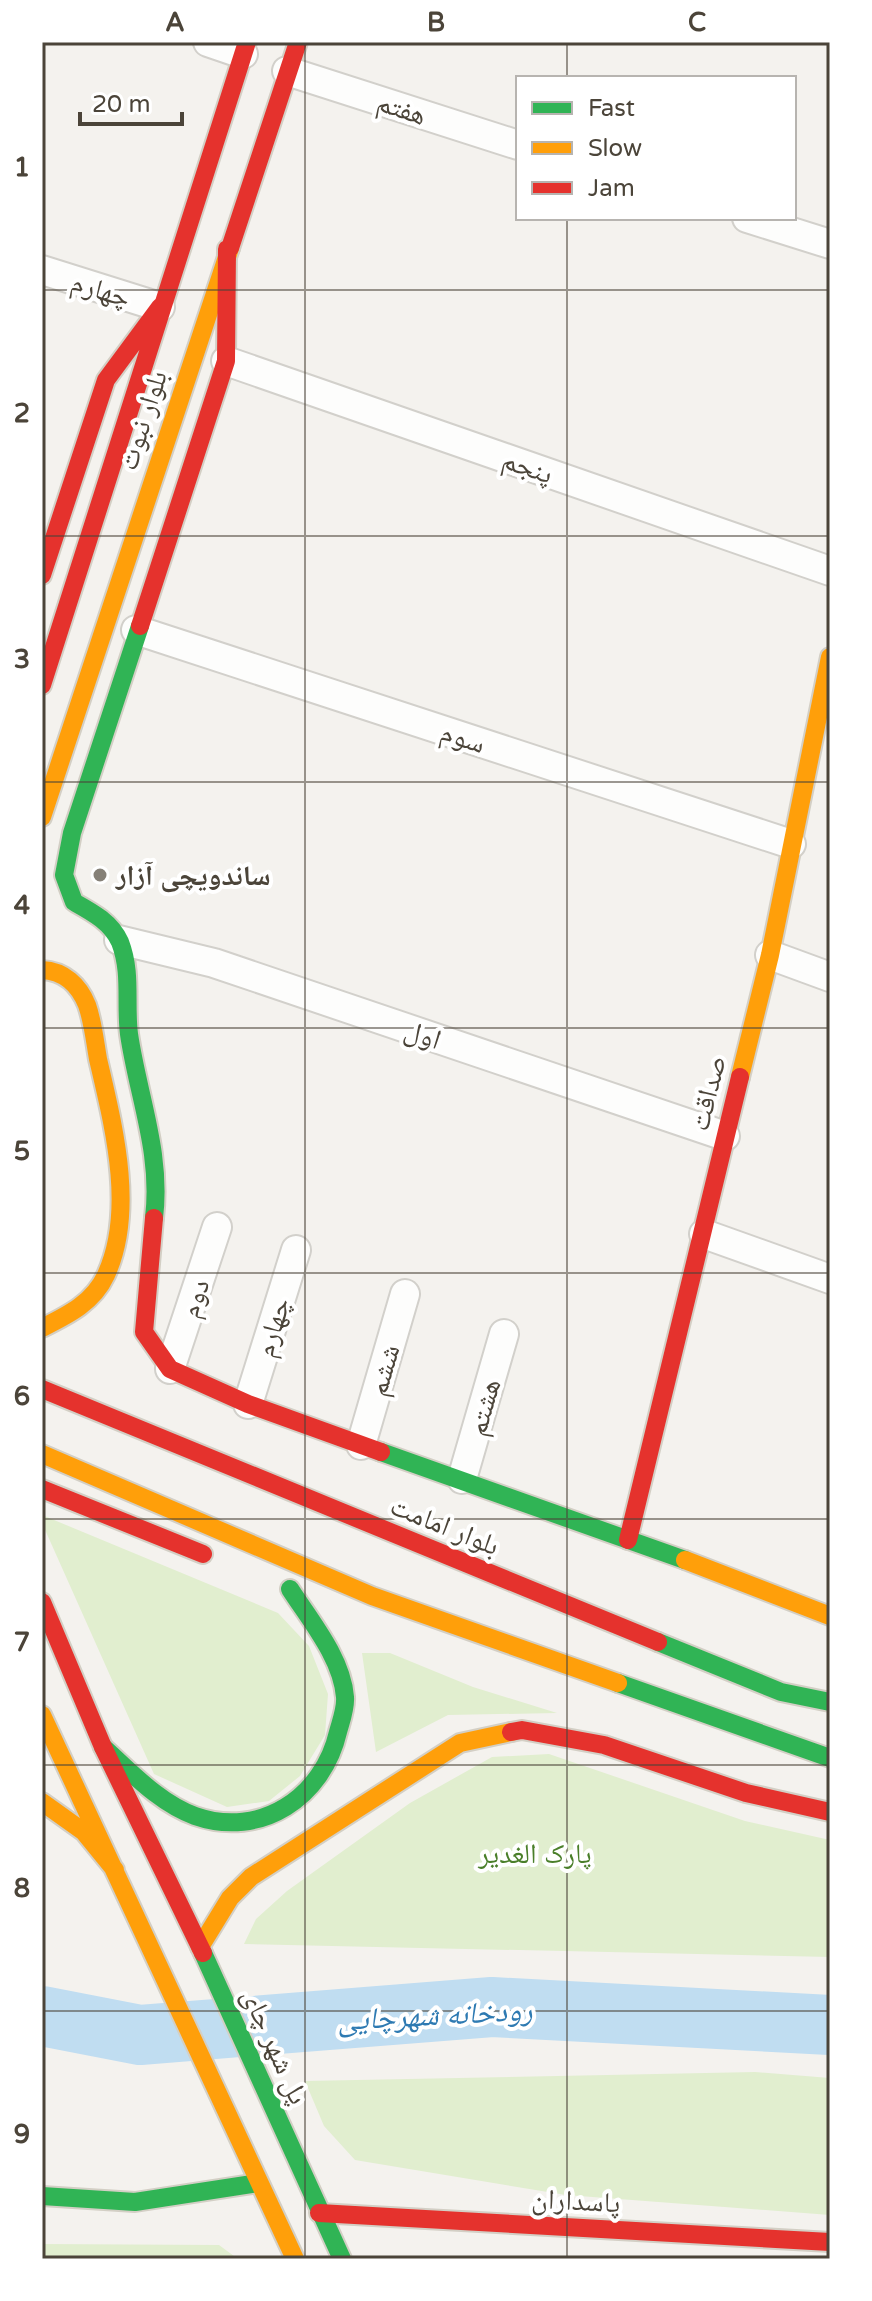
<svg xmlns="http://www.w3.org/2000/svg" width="872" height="2301" font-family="'Varela Round','Noto Naskh Arabic',sans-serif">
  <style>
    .green { fill: #e1eecf }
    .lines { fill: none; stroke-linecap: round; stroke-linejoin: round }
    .river { stroke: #c0ddf1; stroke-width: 60 }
    .street-casing { stroke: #d2d0cb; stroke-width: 32 }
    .fast-casing { stroke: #d3cfc5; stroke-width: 22 }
    .slow-casing { stroke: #d3cfc5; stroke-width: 22 }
    .jam-casing { stroke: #d3cfc5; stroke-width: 22 }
    .street { stroke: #fdfdfc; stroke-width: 28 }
    .fast { stroke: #30b455; stroke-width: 18 }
    .slow { stroke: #ff9f0a; stroke-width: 18 }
    .jam { stroke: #e5322d; stroke-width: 18 }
    .grid { fill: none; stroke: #4b4439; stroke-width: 2; stroke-opacity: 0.55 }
    .poi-dot { fill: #868178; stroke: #fff; stroke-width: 3 }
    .labels { text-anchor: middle; stroke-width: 8; stroke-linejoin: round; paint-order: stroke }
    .street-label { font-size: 28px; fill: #4b4439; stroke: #fff }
    .poi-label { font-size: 28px; font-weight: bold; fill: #4b4439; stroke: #fff; text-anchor: start }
    .park-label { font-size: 28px; fill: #4a7f2a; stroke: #fff }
    .water-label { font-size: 30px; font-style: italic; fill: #2e7ab2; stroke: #fff }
    .neatline { fill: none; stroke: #4b4439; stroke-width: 3 }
    .grid-label { font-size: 26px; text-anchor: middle; font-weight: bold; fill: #4b4439 }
  </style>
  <rect width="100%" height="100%" fill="#f4f2ee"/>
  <path class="green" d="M42,1515L278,1613L309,1646L328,1694L325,1735L300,1776L269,1801L227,1807L154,1774L42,1523Z
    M362,1653H390L473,1687L557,1713L448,1715L376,1752Z
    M549,1754L745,1821L830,1840V1957L244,1944L256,1919L287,1891L410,1803L492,1757Z
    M755,2072L830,2078V2215L566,2195L355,2160L324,2126L305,2081Z
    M42,2244L219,2245L238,2259H42Z"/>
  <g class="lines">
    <path class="river" d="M42,2016L140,2035L492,2007L830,2025"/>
    <g class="street-casing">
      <path id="street" d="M208,42L243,54
        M287,71L518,145
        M747,218L830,244
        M42,270L160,307
        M226,361L830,571
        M136,630L791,844
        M119,940L214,963L725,1136
        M770,955L830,977
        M704,1234L830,1279
        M170,1369L217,1227
        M248,1404L296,1250
        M361,1445L405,1294
        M462,1479L504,1334"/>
    </g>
    <g class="fast-casing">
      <path id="fast" d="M140,626L72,833L64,875L74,902C92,912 111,922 120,942C132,973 125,1003 129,1034C138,1096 162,1153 154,1218
        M381,1452L685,1560
        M658,1642L781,1692L830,1702
        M618,1683L830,1758
        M103,1747C131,1772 159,1803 195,1816C261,1839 323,1797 338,1732C341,1721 346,1708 345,1697C342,1658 310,1620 290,1589
        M203,1953L342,2259
        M42,2196L135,2202L258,2183"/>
    </g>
    <g class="slow-casing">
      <path id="slow" d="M42,817L230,248
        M42,970C64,971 79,985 87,1005C93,1022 95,1042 98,1059C113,1124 136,1210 106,1275C93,1303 68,1315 42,1328
        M740,1077L770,955L830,657
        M42,1454L372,1596L618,1683
        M685,1560L830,1616
        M42,1715L295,2259
        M42,1802L84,1832L115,1870
        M200,1947L230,1898L251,1877L460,1743L511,1732"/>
    </g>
    <g class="jam-casing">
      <path id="jam" d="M230,248L298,42
        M42,575L106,380L160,307
        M140,626L226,361L227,249
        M42,685L247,42
        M154,1218L144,1332L170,1369L248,1404L381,1452
        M42,1389L658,1642
        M42,1489L203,1554
        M628,1540L740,1077
        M42,1602L103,1747L203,1953
        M511,1732L522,1730L604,1745L746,1793L830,1812
        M319,2213L830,2242"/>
    </g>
    <use href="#street" class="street"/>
    <use href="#fast" class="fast"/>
    <use href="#slow" class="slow"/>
    <use href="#jam" class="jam"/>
  </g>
  <path class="grid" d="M305,42V2259M567,42V78M567,218V2259M42,290H830M42,536H830M42,782H830M42,1028H830M42,1273H830M42,1519H830M42,1765H830M42,2011H830"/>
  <circle class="poi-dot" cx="100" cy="875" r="8"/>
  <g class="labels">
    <g class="street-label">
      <text transform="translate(402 108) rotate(18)" y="10">هفتم</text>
      <text transform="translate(101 289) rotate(17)" y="10">چهارم</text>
      <text transform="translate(142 420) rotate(-72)" y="10">بلوار نبوت</text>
      <text transform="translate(528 466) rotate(19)" y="10">پنجم</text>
      <text transform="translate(463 737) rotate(18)" y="10">سوم</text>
      <text transform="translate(423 1034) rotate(19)" y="10">اول</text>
      <text transform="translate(707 1093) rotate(-76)" y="10">صداقت</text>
      <text transform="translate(194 1298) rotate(-71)" y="10">دوم</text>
      <text transform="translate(272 1327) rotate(-73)" y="10">چهارم</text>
      <text transform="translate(383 1370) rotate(-74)" y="10">ششم</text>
      <text transform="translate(483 1407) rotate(-74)" y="10">هشتم</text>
      <text transform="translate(445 1525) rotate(22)" y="10">بلوار امامت</text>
      <text transform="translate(276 2046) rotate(66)" y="10">پل شهر چای</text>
      <text transform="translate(576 2200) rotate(3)" y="10">پاسداران</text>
    </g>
    <g class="poi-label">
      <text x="116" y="885">ساندویچی آزار</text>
    </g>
    <g class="park-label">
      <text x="535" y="1863">پارک الغدیر</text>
    </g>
    <g class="water-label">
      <text transform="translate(435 2015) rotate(-3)" y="10">رودخانه شهرچایی</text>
    </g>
  </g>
  <rect width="872" height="2301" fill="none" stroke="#ffffff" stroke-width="88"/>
  <rect x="516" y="76" width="280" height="144" fill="#ffffff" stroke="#b7b4b0" stroke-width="2"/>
  <rect x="532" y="102" width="40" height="12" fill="#30b455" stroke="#b7b4b0" stroke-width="2"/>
  <text x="588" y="116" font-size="24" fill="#4b4439">Fast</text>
  <rect x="532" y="142" width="40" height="12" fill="#ff9f0a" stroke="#b7b4b0" stroke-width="2"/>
  <text x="588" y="156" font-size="24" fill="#4b4439">Slow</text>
  <rect x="532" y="182" width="40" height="12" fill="#e5322d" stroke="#b7b4b0" stroke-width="2"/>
  <text x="588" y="196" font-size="24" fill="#4b4439">Jam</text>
  <path d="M80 112v12h102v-12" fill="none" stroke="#4b4439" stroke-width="4"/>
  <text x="92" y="112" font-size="24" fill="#4b4439" stroke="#ffffff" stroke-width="6" paint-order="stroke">20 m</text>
  <rect x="44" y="44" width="784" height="2213" class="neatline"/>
  <g class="grid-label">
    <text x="175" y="31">A</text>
    <text x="436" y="31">B</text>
    <text x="697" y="31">C</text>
    <text x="22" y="176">1</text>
    <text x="22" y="422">2</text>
    <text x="22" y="668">3</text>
    <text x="22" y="914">4</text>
    <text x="22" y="1160">5</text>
    <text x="22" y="1405">6</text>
    <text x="22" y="1651">7</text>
    <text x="22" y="1897">8</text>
    <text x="22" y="2143">9</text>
  </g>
</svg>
